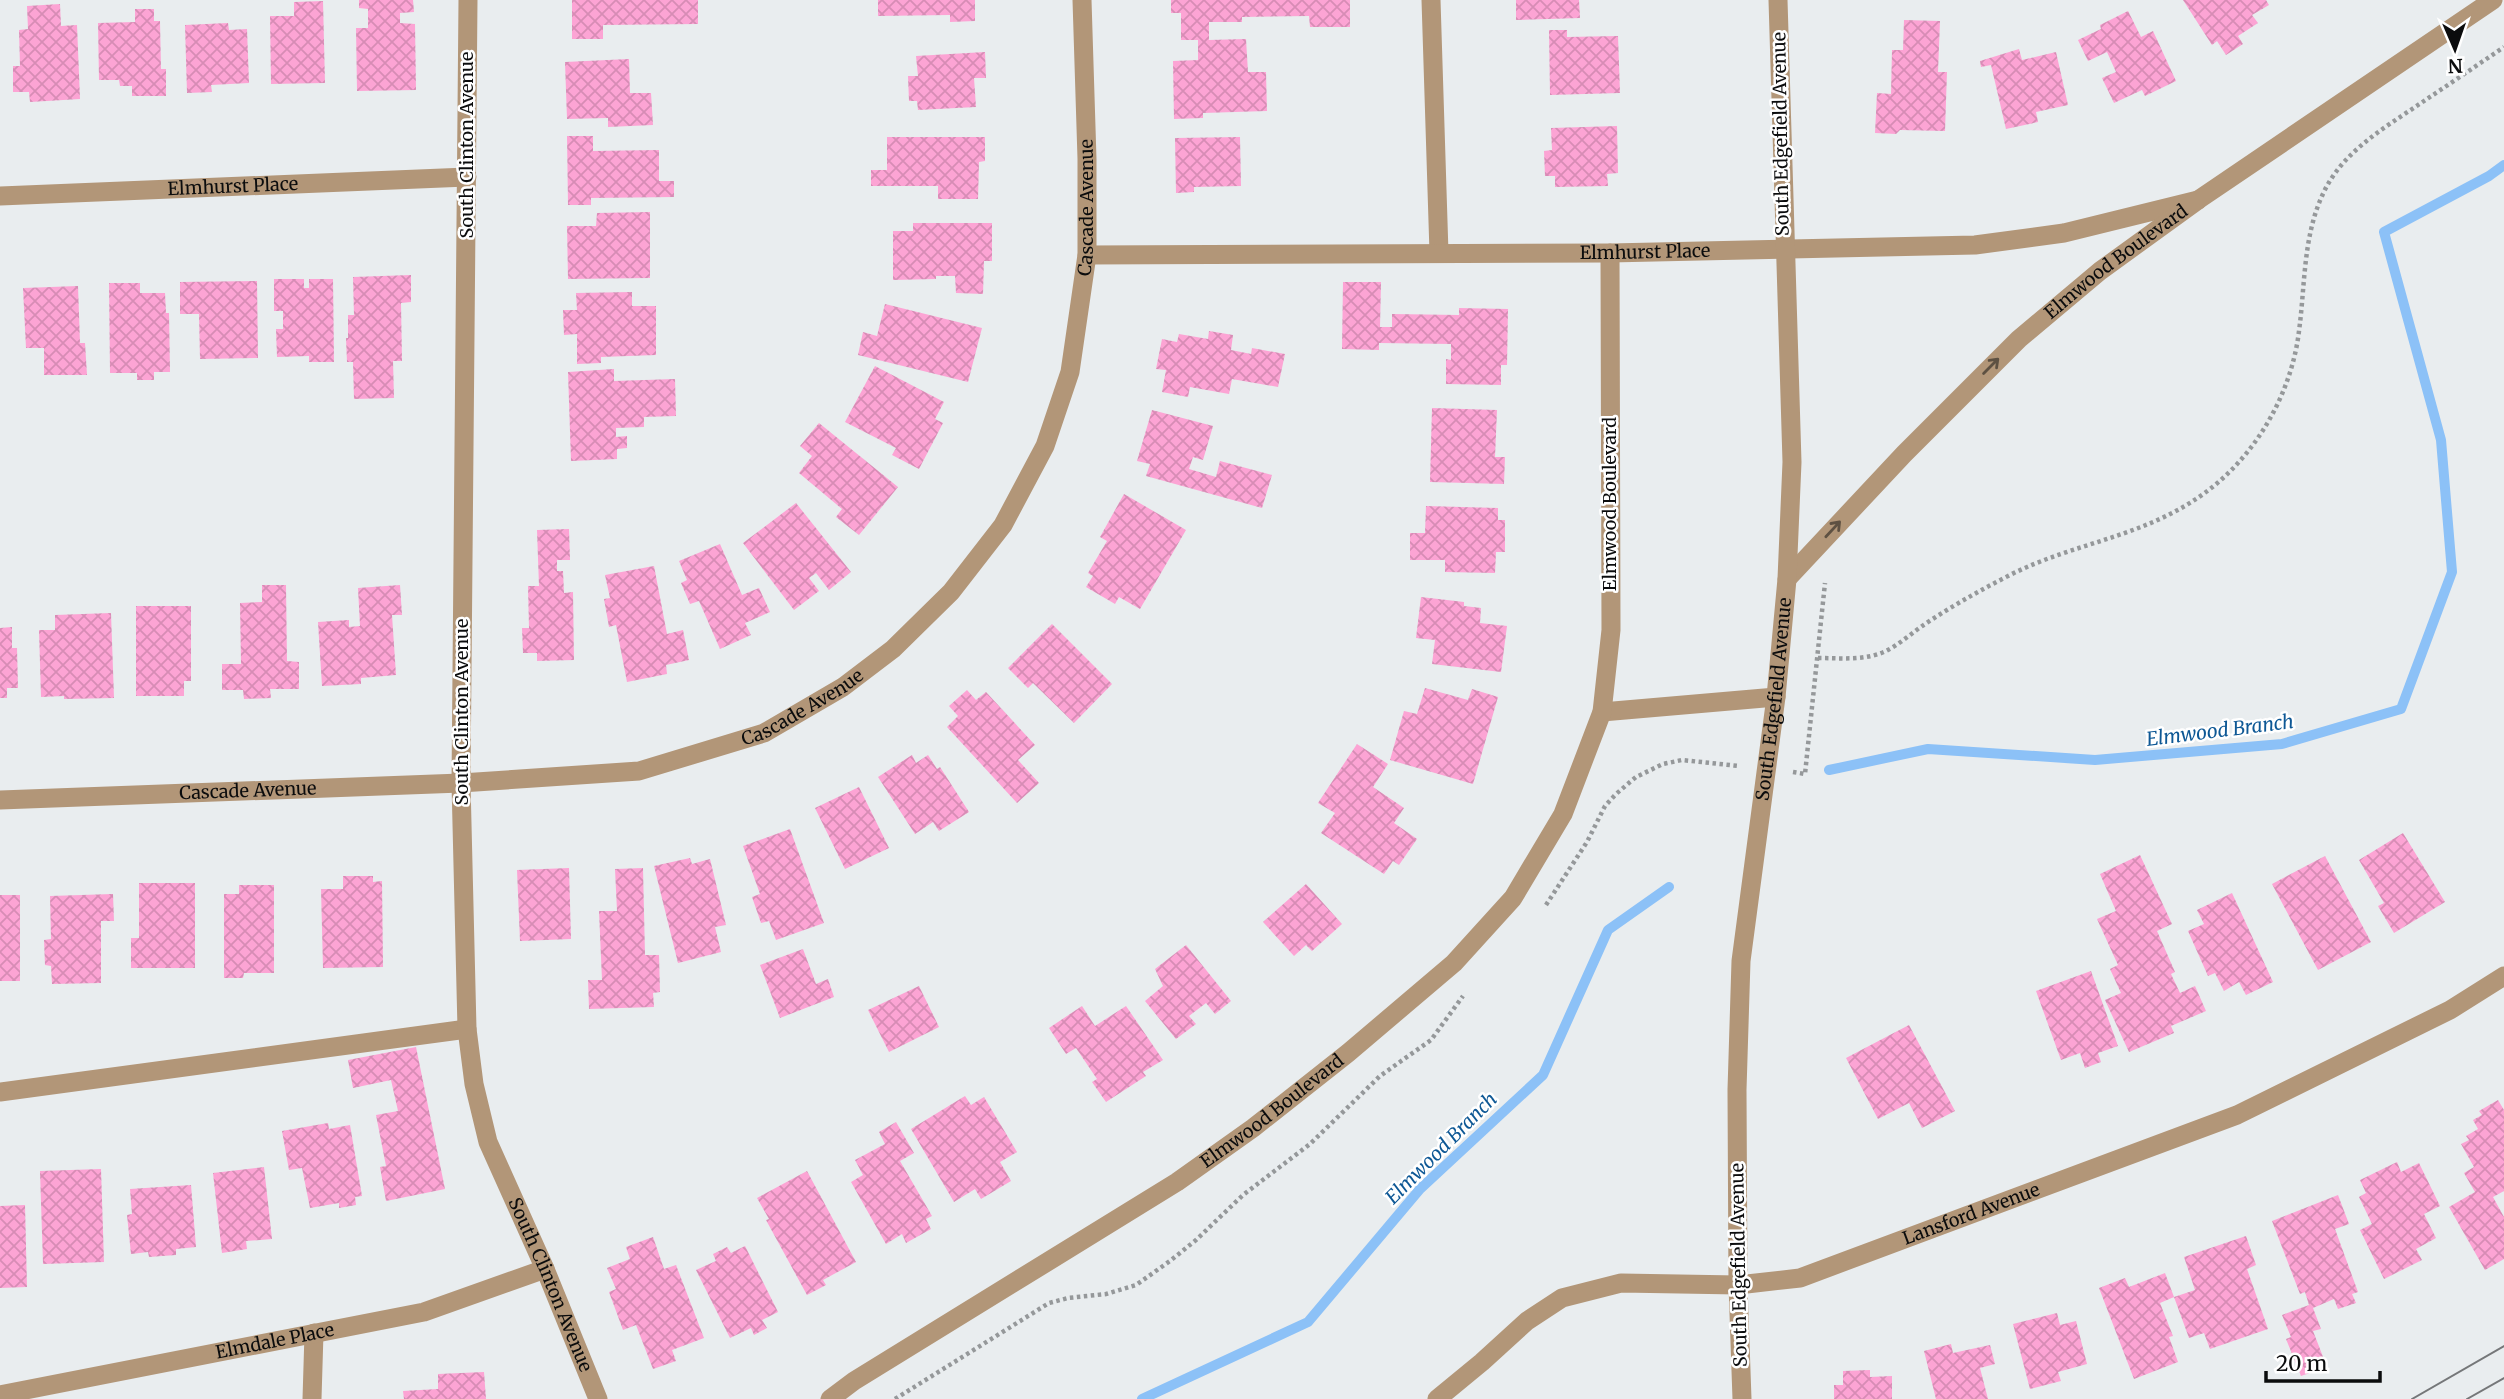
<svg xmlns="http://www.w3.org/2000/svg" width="2504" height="1399" font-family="Merriweather,serif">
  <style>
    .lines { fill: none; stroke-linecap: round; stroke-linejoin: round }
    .stream { stroke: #8cc1f7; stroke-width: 10 }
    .building { fill: url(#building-cross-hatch) }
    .path { stroke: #95989a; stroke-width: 4.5; stroke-dasharray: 3.5 3.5; stroke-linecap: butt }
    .service { stroke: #b29678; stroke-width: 19 }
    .minor { stroke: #b29678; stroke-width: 19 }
    .tertiary { stroke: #b29678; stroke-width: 19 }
    .tram { stroke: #757779; stroke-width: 2 }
    .oneway { stroke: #5e5142 }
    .labels { text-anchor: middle; stroke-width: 5; stroke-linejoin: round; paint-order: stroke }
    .street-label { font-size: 18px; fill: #0b0c0d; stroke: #fff }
    .water-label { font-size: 19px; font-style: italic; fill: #0e5895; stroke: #fff }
  </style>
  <defs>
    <pattern id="building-cross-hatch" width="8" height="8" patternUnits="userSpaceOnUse" patternTransform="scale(1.75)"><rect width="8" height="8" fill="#fca4d4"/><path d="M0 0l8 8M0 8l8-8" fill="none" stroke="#d78cb5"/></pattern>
  </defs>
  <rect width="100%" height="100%" fill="#e9edef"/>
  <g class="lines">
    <path class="stream" d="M1829,770L1928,749L2095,760L2282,744L2401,709L2452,572L2441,440L2384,232L2489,176L2504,165
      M1142,1399L1308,1322L1420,1189L1543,1075L1608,930L1669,887"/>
  </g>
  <path class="building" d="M359,0H413L414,12L400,13V23L415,24L416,90L357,91L356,28H368V9L359,8Z
    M572,0H698V24L603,25V39H572Z
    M878,0H975V21L950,22V15L878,16Z
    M1171,0H1350V27H1310L1309,16L1242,17V22H1209V40L1246,39L1248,72H1266L1267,111L1203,113V118L1174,119L1173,61L1198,60V40H1181V13H1171Z
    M1516,0H1579L1580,18L1516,20Z
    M2183,0H2266L2269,5L2252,15L2258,23L2238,36L2243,44L2226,55L2217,41L2212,45Z
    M323,1L325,83L271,84L270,16H294V2Z
    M60,4L61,26L77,25L80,99L30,102L29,92H13V66H20L19,30L28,29L27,6Z
    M135,9H154V21H160L161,69H166V96H132V86H120L119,80H99L98,23L135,22Z
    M2128,11L2141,37L2153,31L2176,81L2145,96L2142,90L2114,103L2102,78L2116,72L2107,52L2088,61L2078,40L2101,29L2100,25Z
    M1904,20L1940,21L1938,72H1947L1945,131L1900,130L1896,134L1875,133L1877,93L1891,94L1892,50H1903Z
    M228,23L229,30L247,29L249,83L211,85L212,92L187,93L185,25Z
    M1549,30H1567V37L1618,36L1620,93L1550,95Z
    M2019,49L2022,60L2056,52L2068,105L2036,112L2038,122L2006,129L1991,65L1981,67L1980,61Z
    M985,52L986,78H974L976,107L918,110L917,101H909L908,76H918L916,56Z
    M629,59L630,93H651L653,125L608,127V118L567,119L565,62Z
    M1617,126L1618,173L1607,174L1608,186L1555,187V176H1545L1544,151L1552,150L1551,128Z
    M567,136H593V151L659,150V181H674V197L591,198V205H568Z
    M887,137H985V161L979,162L978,199H938V186H871V170H887Z
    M1240,137L1241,186L1194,187V192L1176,193L1175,138Z
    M650,212V278L568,279L567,226H596L597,213Z
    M913,223H992V261H984L983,294L956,293L955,276H936V279L893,280V231H913Z
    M411,275V302L401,303L402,361H393L394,398L354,399L353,362H347L346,338H348V315H354L353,277Z
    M274,279H304V288H309V279H333L334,362H309V356L277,357L276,329H283V311H274Z
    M257,281L258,358L200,359L199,314H180V282Z
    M1343,282H1381L1380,327H1392V314L1459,315V308L1508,309L1507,365H1501V385L1446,384V359L1451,360V344L1379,343V350L1342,349Z
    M109,283H140V293H165L166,313H169L170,372H154V380H137V373H110Z
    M78,286L80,343H85L87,375H44V348H26L23,288Z
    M632,292V306H656V355L601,357V363L577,364V334L564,335L563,310H577L576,293Z
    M885,304L982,328L968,382L858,355L863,332L877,336Z
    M1209,331L1233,335L1231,350L1251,354L1252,348L1285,354L1278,387L1232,379L1229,394L1190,387L1188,397L1162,392L1166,370L1156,369L1162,339L1177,342L1179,334L1208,339Z
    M875,366L944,402L935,419L943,423L919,469L892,455L896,448L845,422Z
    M614,369V381L675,379L676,416L644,417V427L616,428V437L627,436V448L617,449V459L571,461L568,372Z
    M1432,408L1497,410L1495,457H1505L1504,484L1430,482Z
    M1152,410L1213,426L1203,460L1193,457L1189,469L1216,477L1220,461L1272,475L1262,508L1146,476L1150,464L1137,461Z
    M819,423L898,487L859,535L836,517L842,509L799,473L812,456L800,446Z
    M1124,494L1186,530L1140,609L1119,597L1115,604L1086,587L1093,576L1088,573L1107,541L1100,537Z
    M796,503L851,572L829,590L816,573L809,578L819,591L794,610L743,543Z
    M1426,506L1498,508V520H1505V552H1496L1495,573L1445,572V560H1410V533H1425Z
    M569,529L570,560H557V571H563L564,593L573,592L574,660L537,661V653H523L522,628H529L528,586H539L537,530Z
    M720,544L742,595L759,588L770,612L745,623L751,635L720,649L699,601L690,604L681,583L687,580L679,561Z
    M654,566L667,634L683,630L689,660L666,665L667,674L627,682L616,625L609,627L604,599L610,598L605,575Z
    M262,585H286L287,661L299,662V689H270L271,698L244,699L243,690H222V664H241L240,603L262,602Z
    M400,585L402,615H392L396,675L361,678V684L322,686L318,622L349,620V627L360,626L358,588Z
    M1421,597L1464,602V606L1481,608L1480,623L1507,626L1501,672L1432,664L1435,640L1416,638Z
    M136,606H191V681H184V696H136Z
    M111,613L114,698L64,699V696L41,697L39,630H55V615Z
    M1052,624L1112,684L1074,723L1033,683L1028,688L1008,668Z
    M12,627V648H17L18,688H7V698H0V628Z
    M1425,688L1468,700L1472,689L1498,697L1473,784L1390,760L1404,711L1417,714Z
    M967,690L976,700L986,692L1035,745L1018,760L1039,783L1017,803L947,727L958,716L949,706Z
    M1357,744L1388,764L1373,787L1404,808L1394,823L1417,839L1399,865L1393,861L1384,874L1321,833L1335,813L1318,803Z
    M912,755L916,763L928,755L937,769L940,767L969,812L939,831L933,822L915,834L878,777Z
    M859,787L889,848L845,869L815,808Z
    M790,829L824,923L776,940L769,921L761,923L752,897L760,894L743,846Z
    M2403,833L2445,902L2394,933L2378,906L2384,903L2359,860Z
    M2140,855L2172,924L2157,931L2175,972L2171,974L2180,993L2195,986L2206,1011L2171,1026L2174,1033L2129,1052L2105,1000L2121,993L2110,969L2118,965L2097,919L2116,911L2100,874Z
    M2325,856L2371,942L2318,970L2272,884Z
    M690,858L692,864L710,859L726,925L715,927L721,952L678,963L654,866Z
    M569,868L571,939L520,941L517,870Z
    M643,868L645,955H659L660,992L653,993L654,1007L589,1009L588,980H602L599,911H617L615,869Z
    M343,876H373V882L382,881L383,967L323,968L321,889H343Z
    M139,883H195V968H131V938H139Z
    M1306,884L1342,924L1312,951L1306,945L1294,956L1263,922Z
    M239,885H274V973H244L243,978H224V894H239Z
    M2232,893L2273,982L2246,995L2239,982L2224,991L2215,973L2208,976L2188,931L2204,924L2197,910Z
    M113,894L114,921H101V983L52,984L51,966L45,965L44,940L51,939L50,896Z
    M0,895H20V981H0Z
    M1186,945L1231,1001L1215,1014L1206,1003L1189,1016L1196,1024L1176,1039L1145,1001L1163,986L1155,969Z
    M803,949L816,984L828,979L834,997L780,1018L760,965Z
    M2091,971L2118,1046L2098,1053L2101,1062L2085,1068L2080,1053L2061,1060L2036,991Z
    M919,986L939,1027L889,1052L868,1010Z
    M1082,1006L1095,1026L1126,1006L1163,1060L1143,1072L1146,1076L1106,1102L1092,1082L1097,1079L1076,1048L1066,1054L1049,1028Z
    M1909,1025L1955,1111L1922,1128L1909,1103L1878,1119L1846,1058Z
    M416,1047L445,1189L386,1201L380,1167L386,1166L376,1115L398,1111L391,1080L353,1088L348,1060Z
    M965,1096L971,1105L984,1097L1017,1152L1000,1162L1011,1181L981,1199L975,1189L954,1202L911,1129Z
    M2498,1100L2504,1110V1191L2493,1197L2504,1217V1259L2485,1270L2449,1207L2475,1192L2464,1173L2474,1167L2461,1144L2469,1140L2466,1136L2478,1129L2473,1120L2482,1115L2479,1111Z
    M896,1122L914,1153L900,1161L932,1216L926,1219L931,1229L906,1243L902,1234L886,1244L851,1182L863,1175L855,1160L885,1144L879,1132Z
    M328,1123L329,1129L350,1125L362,1196L355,1197L356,1205L339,1208V1203L310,1208L302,1168L289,1170L282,1131Z
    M2397,1162L2401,1172L2419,1163L2440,1206L2424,1214L2436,1238L2416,1249L2422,1260L2384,1279L2360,1230L2372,1224L2359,1197L2366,1193L2360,1180Z
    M264,1167L272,1239L246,1241L247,1249L222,1253L213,1173Z
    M101,1169L104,1262L43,1264L40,1171Z
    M807,1171L856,1262L823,1280L826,1285L807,1295L766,1220L769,1219L757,1198Z
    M191,1185L196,1247L176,1249V1255L149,1257L148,1252L131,1254L127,1215L132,1214L130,1189Z
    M2338,1195L2349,1224L2335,1229L2358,1292L2352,1294L2356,1303L2338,1309L2334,1299L2313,1308L2321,1329L2313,1331L2327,1367L2301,1376L2286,1339L2291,1337L2282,1315L2309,1305L2305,1292L2300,1294L2272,1221Z
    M25,1205L27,1287L0,1288V1206Z
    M2246,1236L2256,1265L2247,1269L2268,1329L2210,1349L2204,1333L2189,1338L2174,1297L2195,1290L2184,1257Z
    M653,1237L664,1269L676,1265L704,1338L672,1350L676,1361L653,1369L636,1325L623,1330L609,1292L616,1289L607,1268L630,1259L626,1247Z
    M745,1246L778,1312L762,1320L767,1328L754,1335L751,1328L730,1338L696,1270L716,1261L713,1254L727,1247L731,1253Z
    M2165,1273L2174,1297L2160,1303L2173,1336L2169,1337L2178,1362L2134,1379L2099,1288L2125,1278L2129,1287Z
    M2057,1313L2060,1325L2076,1321L2087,1364L2058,1372L2061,1381L2030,1389L2013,1324Z
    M1951,1344L1953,1353L1990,1345L1995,1364L1980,1368L1988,1399H1936L1924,1351Z
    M1870,1370V1377L1892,1376V1399H1834V1385H1843V1371Z
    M484,1372L486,1399H404L403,1391L438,1389V1374Z"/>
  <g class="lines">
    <path class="path" d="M1818,658C1841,658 1865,661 1886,651C1900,644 1913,632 1925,624C1952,606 1979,591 2008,576C2078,540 2150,538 2215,485C2260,448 2292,390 2299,331C2305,287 2303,238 2322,196C2341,152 2383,129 2421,103C2448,85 2476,66 2504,47
      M1793,772L1805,774L1825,583
      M1546,905L1587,842L1605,806L1616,794L1636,777L1663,764L1682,760L1739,766
      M895,1399L1049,1303L1068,1298L1106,1294L1136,1285L1170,1261L1196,1240L1243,1195L1310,1144L1380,1076L1431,1040L1463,996"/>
    <path class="service" d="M1431,0L1439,253
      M0,1092L467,1029
      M312,1399L314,1333"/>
    <g class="minor">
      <path id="s1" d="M468,0L461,783L467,1029L474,1084L488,1142L545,1269L598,1399"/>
      <path id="s2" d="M0,196L467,177"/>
      <path id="s3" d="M1087,255L1610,253L1975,245L2064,233L2198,200"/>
      <path id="s4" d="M1787,579L1904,454L2019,339L2100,271L2198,200L2493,0"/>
      <path d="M1602,712L1776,697"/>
      <path id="s5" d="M0,800L461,783L639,771L764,733L843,687L893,649L951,592L1003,525L1045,446L1070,372L1087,255V159L1082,0"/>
      <path id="s6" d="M0,1395L424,1312L545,1269"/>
      <path id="s7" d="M830,1399L854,1381L1177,1182L1253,1128L1348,1053L1454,963L1513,898L1563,814L1602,712L1611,630L1610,253"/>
      <path id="s8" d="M1437,1399L1482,1362L1527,1321L1562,1298L1621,1283L1738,1285L1800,1278L2237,1115L2450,1010L2504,976"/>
    </g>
    <path class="tertiary" id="s9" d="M1742,1399L1738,1285L1737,1090L1741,961L1776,697L1787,579L1792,462L1778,0"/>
    <path class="tram" d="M2412,1399L2504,1346
      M2467,1399L2504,1378"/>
  </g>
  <defs><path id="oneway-shaft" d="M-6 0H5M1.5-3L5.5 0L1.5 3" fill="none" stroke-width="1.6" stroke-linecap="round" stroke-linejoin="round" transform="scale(1.75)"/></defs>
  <g class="oneway">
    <use href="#oneway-shaft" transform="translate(1991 366) rotate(-45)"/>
    <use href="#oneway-shaft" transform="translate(1833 529) rotate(-47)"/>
  </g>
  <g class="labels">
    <g class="street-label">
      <text transform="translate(1781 134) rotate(-91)" y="6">South Edgefield Avenue</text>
      <text transform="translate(467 145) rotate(-90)" y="6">South Clinton Avenue</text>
      <text dy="6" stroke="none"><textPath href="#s2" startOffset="233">Elmhurst Place</textPath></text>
      <text dy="6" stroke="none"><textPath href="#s5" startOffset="1424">Cascade Avenue</textPath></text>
      <text dy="6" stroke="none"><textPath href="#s3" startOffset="558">Elmhurst Place</textPath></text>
      <text dy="6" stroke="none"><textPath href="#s4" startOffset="458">Elmwood Boulevard</textPath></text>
      <text transform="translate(1610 504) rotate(-90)" y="6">Elmwood Boulevard</text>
      <text dy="6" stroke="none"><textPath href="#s9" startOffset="702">South Edgefield Avenue</textPath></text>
      <text dy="6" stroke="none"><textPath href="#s5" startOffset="816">Cascade Avenue</textPath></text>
      <text transform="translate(462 712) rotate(-90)" y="6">South Clinton Avenue</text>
      <text dy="6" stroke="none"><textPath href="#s5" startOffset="248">Cascade Avenue</textPath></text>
      <text dy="6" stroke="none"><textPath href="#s7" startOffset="528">Elmwood Boulevard</textPath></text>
      <text dy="6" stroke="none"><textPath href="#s8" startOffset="584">Lansford Avenue</textPath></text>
      <text transform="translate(1739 1265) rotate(-91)" y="6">South Edgefield Avenue</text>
      <text dy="6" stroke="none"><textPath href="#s1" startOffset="1300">South Clinton Avenue</textPath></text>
      <text dy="6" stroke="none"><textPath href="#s6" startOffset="280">Elmdale Place</textPath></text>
    </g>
    <g class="water-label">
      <text transform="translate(2220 730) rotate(-7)" y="7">Elmwood Branch</text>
      <text transform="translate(1441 1148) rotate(-45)" y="7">Elmwood Branch</text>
    </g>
  </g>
  <g transform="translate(2455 49) rotate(178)" stroke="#ffffff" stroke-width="5" paint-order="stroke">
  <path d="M0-5L12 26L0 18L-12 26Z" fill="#0b0c0d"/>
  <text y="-10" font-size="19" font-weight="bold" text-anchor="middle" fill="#0b0c0d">N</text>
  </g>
  <path d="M2266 1371v10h114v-10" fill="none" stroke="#0b0c0d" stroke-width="3.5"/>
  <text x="2276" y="1371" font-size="21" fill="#0b0c0d" stroke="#ffffff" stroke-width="5" paint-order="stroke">20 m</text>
</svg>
